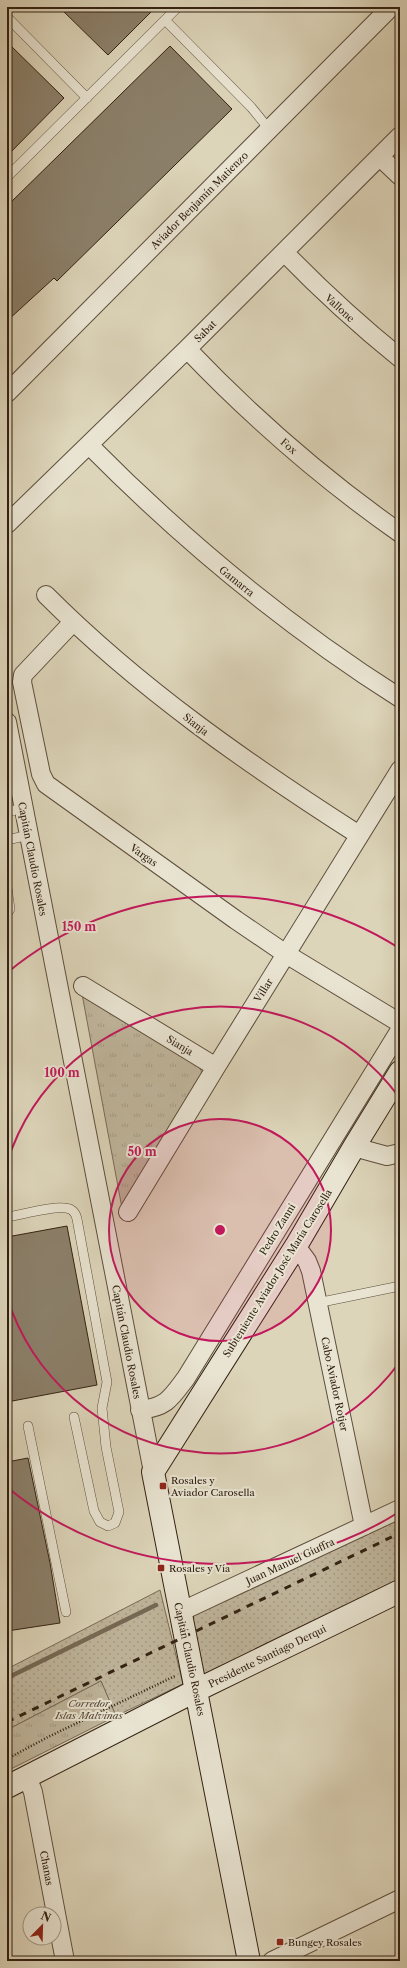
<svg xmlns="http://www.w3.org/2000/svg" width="407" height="1968" font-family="'Libre Caslon Text',serif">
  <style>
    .grass { fill: url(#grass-dots); stroke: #796c58 }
    .park { fill: url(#park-tufts); stroke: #796c58 }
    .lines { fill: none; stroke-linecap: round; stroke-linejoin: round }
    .stream { stroke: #766855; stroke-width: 4.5 }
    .building { fill: #8b7f69; stroke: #322112 }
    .lane-casing { stroke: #5d4e3c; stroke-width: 10 }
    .street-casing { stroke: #5d4e3c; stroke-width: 20 }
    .secondary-casing { stroke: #322112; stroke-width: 24 }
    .path { stroke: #322112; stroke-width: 2.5; stroke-dasharray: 1 2; stroke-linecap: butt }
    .lane { stroke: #e9e4d2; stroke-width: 9 }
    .street { stroke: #e9e4d2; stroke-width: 18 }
    .secondary { stroke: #e9e4d2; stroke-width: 22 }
    .rail { stroke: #322112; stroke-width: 3; stroke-dasharray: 7 7; stroke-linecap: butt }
    .ring { fill: none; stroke: #c2185b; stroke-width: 2 }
    .poi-dot { fill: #8f2418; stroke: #e9e4d2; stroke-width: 1.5 }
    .labels { text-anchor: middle; stroke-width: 4; stroke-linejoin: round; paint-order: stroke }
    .street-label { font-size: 10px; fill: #322112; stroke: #e9e4d2 }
    .poi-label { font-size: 10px; fill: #322112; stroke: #e9e4d2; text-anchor: start }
    .park-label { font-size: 10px; font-style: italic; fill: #564635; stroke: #e9e4d2 }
    .centre { fill: #c2185b; stroke: #e9e4d2; stroke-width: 2 }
    .ring-label { font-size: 12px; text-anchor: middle; font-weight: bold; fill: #c2185b; stroke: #e9e4d2; stroke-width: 4; stroke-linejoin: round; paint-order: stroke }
  </style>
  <defs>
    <pattern id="grass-dots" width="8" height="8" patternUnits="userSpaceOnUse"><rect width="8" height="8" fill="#c0b69d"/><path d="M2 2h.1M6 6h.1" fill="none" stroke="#a59c86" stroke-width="1.8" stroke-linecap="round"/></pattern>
    <pattern id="park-tufts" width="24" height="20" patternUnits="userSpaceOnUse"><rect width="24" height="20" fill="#c0b69d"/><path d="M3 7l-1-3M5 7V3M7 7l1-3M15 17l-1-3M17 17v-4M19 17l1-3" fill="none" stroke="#a59c86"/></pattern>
  </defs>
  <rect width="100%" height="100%" fill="#ddd5ba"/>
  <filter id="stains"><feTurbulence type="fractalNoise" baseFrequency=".005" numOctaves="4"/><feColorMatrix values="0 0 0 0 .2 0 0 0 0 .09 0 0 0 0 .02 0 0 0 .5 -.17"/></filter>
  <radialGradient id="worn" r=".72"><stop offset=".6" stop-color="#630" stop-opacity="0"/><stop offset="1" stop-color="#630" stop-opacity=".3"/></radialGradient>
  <path class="grass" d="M400,1509V1579L201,1681L188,1619Z
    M160,1590L183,1684L116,1716L101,1681L7,1730V1669Z"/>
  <path class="park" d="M82,994L197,1064L202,1072L200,1082L122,1208Z
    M101,1681L116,1716L7,1771V1730Z"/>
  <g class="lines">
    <path class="stream" d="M7,1678L156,1605"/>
  </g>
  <path class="building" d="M59,7H156L108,55Z
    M7,42L64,98L7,156Z
    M170,46L232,109L57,281L54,278L7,321V206Z
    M67,1226L97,1385L7,1402V1237Z
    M28,1458L50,1563L60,1623L7,1631V1462Z"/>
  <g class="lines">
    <g class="lane-casing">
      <path id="lane" d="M7,17L87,98
        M165,20L251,107L269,129
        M7,177L178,7
        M7,812L24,808
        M7,840L29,835
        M7,888L10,909L7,914
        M7,1217C22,1215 57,1204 70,1209C74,1211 76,1214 77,1219L107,1382L102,1408L106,1447L119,1512L115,1523L108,1526L100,1522L94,1511L74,1417
        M317,1303L400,1286
        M28,1426L66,1612"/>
    </g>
    <g class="street-casing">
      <path id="street" d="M380,157L400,176
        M284,252C321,290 359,325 400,358
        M187,349C252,417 323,479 400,533
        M7,393L391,7
        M89,445C184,541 285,625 400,698
        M7,524L187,349L400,136
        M46,595C140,689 248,764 359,835
        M73,622L23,675L22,682L41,774L46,784L236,920L286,954L400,1023
        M7,722L153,1472
        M83,986L216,1067
        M354,1147L387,1156L400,1153
        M128,1212L216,1067L400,770
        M296,1246L307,1261L311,1271L364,1526
        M140,1410C167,1407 171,1398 186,1378L400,1030
        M180,1612L400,1509
        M27,1776L33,1792L65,1961
        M272,1961L400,1899"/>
    </g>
    <g class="secondary-casing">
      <path id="secondary" d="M7,1787L197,1690L400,1591
        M249,1961L153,1472L296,1246L354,1147L400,1072"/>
    </g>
    <path class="path" d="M7,1759L48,1737L175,1676"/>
    <use href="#lane" class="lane"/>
    <use href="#street" class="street"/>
    <use href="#secondary" class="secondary"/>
    <path class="rail" d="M7,1722L400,1533"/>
  </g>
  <circle cx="220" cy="1230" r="111" fill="#c2185b" fill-opacity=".12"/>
  <g class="ring">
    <circle cx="220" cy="1230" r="111"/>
    <path d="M399 1363A223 223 0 0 1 7 1297M7 1163A223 223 0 0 1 399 1097"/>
    <path d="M399 1512A334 334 0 0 1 8 1488M8 972A334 334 0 0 1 399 948"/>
  </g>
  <g class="poi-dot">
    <rect x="159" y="1482" width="8" height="8" rx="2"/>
    <rect x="157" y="1564" width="8" height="8" rx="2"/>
    <rect x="276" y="1938" width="8" height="8" rx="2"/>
  </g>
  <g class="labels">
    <g class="street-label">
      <text transform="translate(199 200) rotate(-45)" y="4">Aviador Benjamín Matienzo</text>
      <text transform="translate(340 308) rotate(42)" y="4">Vallone</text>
      <text transform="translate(205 331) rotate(-45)" y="4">Sabat</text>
      <text transform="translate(289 446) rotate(40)" y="4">Fox</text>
      <text transform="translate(237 581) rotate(39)" y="4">Gamarra</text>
      <text transform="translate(196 724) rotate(38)" y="4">Sianja</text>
      <text transform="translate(144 855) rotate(35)" y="4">Vargas</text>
      <text transform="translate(33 859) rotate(79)" y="4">Capitán Claudio Rosales</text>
      <text transform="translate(263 990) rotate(-58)" y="4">Villar</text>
      <text transform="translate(180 1045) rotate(31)" y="4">Sianja</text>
      <text transform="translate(277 1229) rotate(-58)" y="4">Pedro Zanni</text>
      <text transform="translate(277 1273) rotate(-58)" y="4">Subteniente Aviador José María Carosella</text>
      <text transform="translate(127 1342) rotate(79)" y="4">Capitán Claudio Rosales</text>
      <text transform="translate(335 1384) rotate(78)" y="4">Cabo Aviador Rotjer</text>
      <text transform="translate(290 1561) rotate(-25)" y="4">Juan Manuel Giuffra</text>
      <text transform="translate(267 1656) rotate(-26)" y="4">Presidente Santiago Derqui</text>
      <text transform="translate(190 1659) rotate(78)" y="4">Capitán Claudio Rosales</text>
      <text transform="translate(47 1868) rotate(79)" y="4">Chanas</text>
    </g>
    <g class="poi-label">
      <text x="171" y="1484">Rosales y<tspan x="171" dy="12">Aviador Carosella</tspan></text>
      <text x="169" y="1572">Rosales y Vía</text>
      <text x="288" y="1946">Bungey Rosales</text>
    </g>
    <g class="park-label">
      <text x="89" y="1707">Corredor<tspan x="89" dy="12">Islas Malvinas</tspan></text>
    </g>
  </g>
  <circle cx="220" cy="1230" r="6" class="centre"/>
  <g class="ring-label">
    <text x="79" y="931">150 m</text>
    <text x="62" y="1077">100 m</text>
    <text x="142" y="1156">50 m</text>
  </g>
  <rect width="407" height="1968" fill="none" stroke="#ddd5ba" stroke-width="24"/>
  <rect x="8" y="8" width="391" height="1952" fill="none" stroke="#322112" stroke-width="2"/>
  <rect x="12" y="12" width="383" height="1944" fill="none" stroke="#322112"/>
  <g transform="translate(42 1926) rotate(23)"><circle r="19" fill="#e9e4d2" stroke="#a09685"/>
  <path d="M0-3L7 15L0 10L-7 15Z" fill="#8f2418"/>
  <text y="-6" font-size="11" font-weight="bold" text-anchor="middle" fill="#322112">N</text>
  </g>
  <rect width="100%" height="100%" filter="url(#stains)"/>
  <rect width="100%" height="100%" fill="url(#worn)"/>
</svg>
